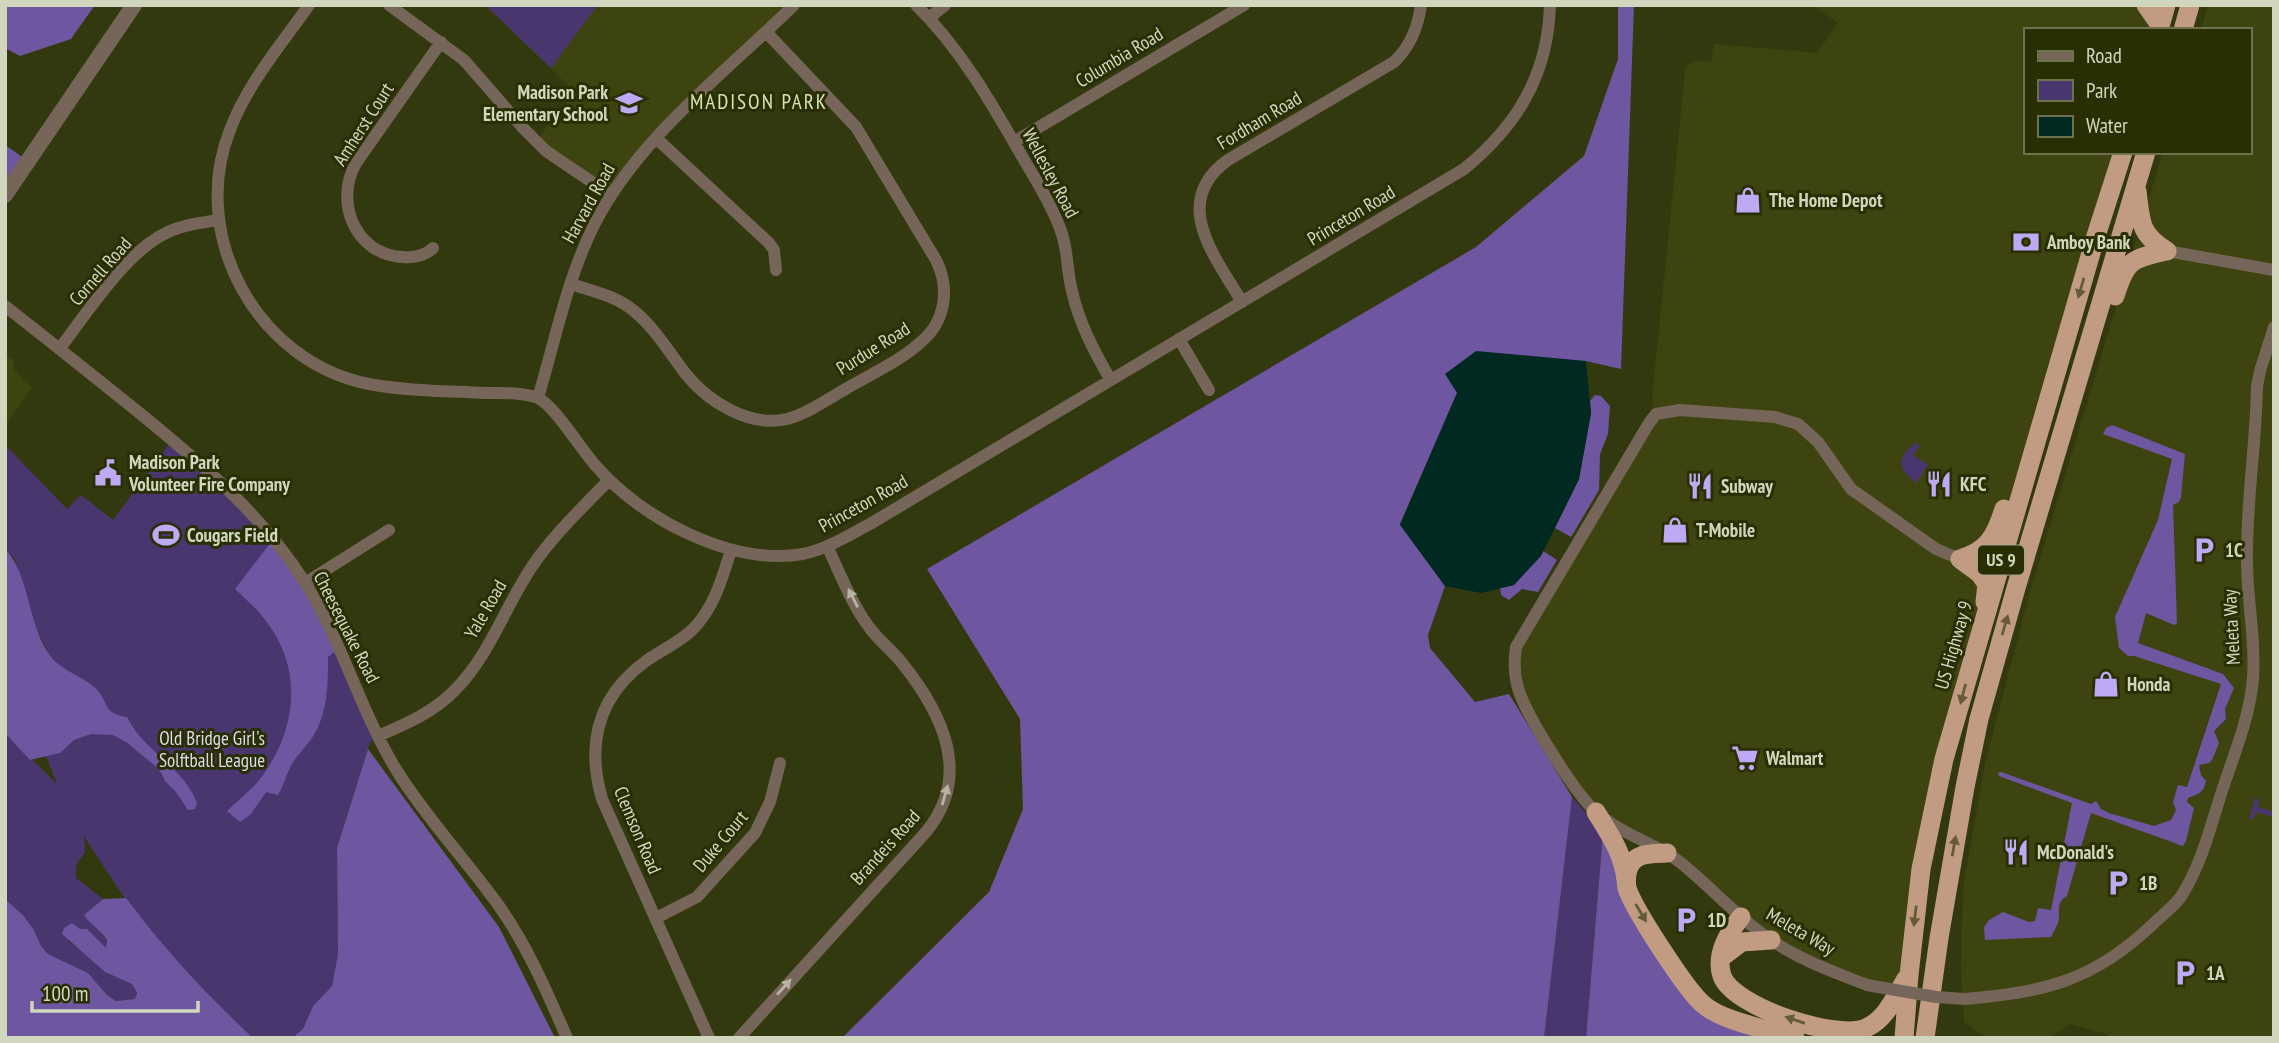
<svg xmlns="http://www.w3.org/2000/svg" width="2279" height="1043" font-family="'PT Sans Narrow',sans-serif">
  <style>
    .built { fill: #3d4410 }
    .green { fill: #49366f }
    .forest { fill: #6e56a1 }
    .water { fill: #002921 }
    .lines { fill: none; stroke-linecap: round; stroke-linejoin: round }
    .minor { stroke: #766559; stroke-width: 12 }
    .tertiary { stroke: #766559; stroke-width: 16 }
    .trunk { stroke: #c29c82; stroke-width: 19 }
    .minor-bridge { stroke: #766559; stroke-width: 12 }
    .oneway { fill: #665b36 }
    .oneway2 { fill: #b6b4a0 }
    .labels { text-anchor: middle; stroke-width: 6; stroke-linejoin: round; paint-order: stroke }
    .shield { fill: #292f03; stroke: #9fa487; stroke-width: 2 }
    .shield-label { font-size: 18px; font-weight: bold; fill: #d1d6bf }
    .street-label { font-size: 19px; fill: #d1d6bf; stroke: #292f03 }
    .poi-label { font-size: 19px; font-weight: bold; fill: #d1d6bf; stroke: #292f03; text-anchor: start }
    .park-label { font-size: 19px; fill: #dfdaf0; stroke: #292f03 }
    .neighbourhood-label { font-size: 21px; letter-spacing: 2px; fill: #d9e2b3; stroke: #292f03 }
  </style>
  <rect width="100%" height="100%" fill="#33390f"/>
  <path class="built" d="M485,5H794L679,115L611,195L535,142L575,92Z
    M1813,5H2166L2159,30H2025V152H2123L1973,657L1909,975L1884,989L1771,940L1680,862L1596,812L1535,723L1514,665L1525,631L1656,414L1652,399L1685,70L1689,64L1697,61L1711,62L1714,44L1817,53L1838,23Z
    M2208,5H2274V1038H2109L2106,1034L2070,1024L2049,1038H1986L1964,1022L1961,969L1963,887L1985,764L2029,595L2163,152H2249V30H2201Z
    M5,354L13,360L15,371L32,387L5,426Z"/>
  <path class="green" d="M485,5H596L597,6L551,68Z
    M172,440L285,553L378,736L370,742L337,848L338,954L332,986L313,1006L303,1029L292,1038H253C220,1007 187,976 158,942C131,909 107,872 84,836L85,852L76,865V878L103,899L84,915C91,926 104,931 108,944L106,948L99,943L68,941L89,956L105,972L132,984L137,994L135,999L116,1001L107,995L88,973L48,954L41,946L34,930L23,915L5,899V733L57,784L47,758L40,754L50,656L36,629L15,559L5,549V448L9,449L67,509L81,495L113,520Z
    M1915,443L1920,445L1913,455L1928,465L1916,483C1898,468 1895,460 1915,443Z
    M1572,797L1603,833L1586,1038H1544Z
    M2255,798L2259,800L2258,807L2274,812V817L2256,812L2254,819H2249Z"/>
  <path class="forest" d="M5,5H95L71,39L20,56L5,48Z
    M1618,5H1634L1621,369L1586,361L1457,393L1400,524L1445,586L1428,635L1430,648L1475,702L1509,694L1572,797L1544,1038H842L989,892L1023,809L1020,719L927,569L1476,247L1584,156L1618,59Z
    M5,145L28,161L5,195Z
    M1595,395L1601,396L1610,406L1608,434L1600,454L1599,490L1571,537L1555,528L1579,479L1591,413L1590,401Z
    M2112,425L2185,454L2181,497L2179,502L2173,505L2177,623L2174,625L2146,613L2138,643L2223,674L2234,688L2225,709L2226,719L2214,731L2219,743L2212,760L2209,763L2199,765L2201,775L2206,781C2204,793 2198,794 2188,798L2187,802L2194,808L2186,841L2183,846L2091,813L2067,896C2057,902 2059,908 2059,919C2058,925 2054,931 2051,937L1985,940L1984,927L1989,920L2003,912L2029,922L2035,921L2038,908L2051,910L2072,803L2004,778L1999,776L1998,773L2001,772L2091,804L2096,801L2101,809L2109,813L2154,826L2171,820L2176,810L2173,802L2178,785L2187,787L2221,684L2134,656H2128L2119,648L2115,617L2158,520L2172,459L2103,434L2106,428Z
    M274,538L339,648L328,657C328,684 328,714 312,738C306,747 297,755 292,764C286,775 284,785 278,795L266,792L251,814L240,822L227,811C240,798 255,788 265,772C299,723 302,663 262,616C254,606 244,598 235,589Z
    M5,549C29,572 28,625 49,654C59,670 87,678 97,690C110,704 102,713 127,717C144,752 183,766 197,803L195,809L188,810L176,792L165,781L159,769L126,742L113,735L91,734L74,740L60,753L30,760L5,733Z
    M1543,551L1557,560L1538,592L1522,589L1509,600L1501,595L1500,588L1514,585Z
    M368,749L499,927L555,1038H292L303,1029L313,1006L332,986L338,954L337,848Z
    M1603,833L1693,1008L1781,1038H1586Z
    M126,898C164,949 206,994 253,1038H5V899L23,915L34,930L41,946L48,954L88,973L107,995L116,1001L135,999L137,993L132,984L105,972L62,934L64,928L72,923L80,929H87L106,948L107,940C100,929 91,926 84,915L103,899Z"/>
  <path class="water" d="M1476,351L1586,361L1591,413L1579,479L1541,556L1514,585L1481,593L1445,586L1400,525L1457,393L1445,374Z"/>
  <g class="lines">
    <path class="minor" d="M309,5C281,45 247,84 230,130C188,236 257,362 369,384C406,391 447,391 485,393C501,393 522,392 538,398C554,405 582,451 596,466C642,519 731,566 803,554C827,549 849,535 870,524L1464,169C1517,126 1548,75 1550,5
      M389,5L464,60L524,129L546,151L611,195
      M916,5C961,49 992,104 1023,158C1037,182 1053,207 1062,234C1068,253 1067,272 1072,291C1079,323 1094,351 1110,379
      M929,18L945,5
      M656,138L769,243L774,250L776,270
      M1014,142L1244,5
      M433,248C425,256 414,258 402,257C355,254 334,202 356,163L441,42
      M2167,251L2274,270
      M571,284C592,291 617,296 634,311C654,327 669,352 685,373C707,401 749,428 787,419C807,414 826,400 844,390C869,375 899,362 921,342C946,321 950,288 936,260L856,127L766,32
      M1242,302C1216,258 1169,202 1228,160L1394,62C1410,47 1418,27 1421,5
      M5,306C51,342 96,378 142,415C203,465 261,514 304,581C342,640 360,711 397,771C427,819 466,860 499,906C528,947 547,992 567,1038
      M1179,339L1209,390
      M60,348C87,313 126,252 166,233C182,225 200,223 218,220
      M538,398C555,341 567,279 594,225C637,139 726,72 794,5
      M305,583L389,530
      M378,736C406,724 434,712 455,690C489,656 505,607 531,568C553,535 582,508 609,480
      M656,918L697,897L755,833L770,802L780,763
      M1867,985C1834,972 1800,960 1771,940C1738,918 1712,888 1681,863C1655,843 1620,834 1595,811C1575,793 1522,710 1517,684C1514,672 1514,660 1516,647L1649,423L1656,414L1680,410L1775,417L1798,424L1818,442L1851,489L1936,549L1960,559
      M1965,999C2045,992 2093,981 2152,925C2162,915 2175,906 2182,895C2202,863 2211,825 2222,791C2234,754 2250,717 2253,678C2256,639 2247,601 2247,562C2246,503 2256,445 2257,387L2260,371L2274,327
      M709,1038L602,799C586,743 598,696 646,661C660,651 678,643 691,631C714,609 722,579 731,550
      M739,1038L926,832C973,775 942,713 902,663C892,650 878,640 869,627C851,603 840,573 827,546"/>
    <path class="tertiary" d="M5,195L134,5"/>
    <path class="trunk" d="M2146,5L2160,25
      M2159,30L2166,5
      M2183,30L2190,5
      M2137,191C2141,222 2139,234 2167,251
      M2115,296C2126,260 2131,259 2167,251
      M1960,559C1988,550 1995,537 2004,509
      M1960,559L1979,573L1987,584L1985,602
      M1596,812C1610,835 1623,853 1626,880
      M1667,853C1652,854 1636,852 1629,867C1626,873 1626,883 1627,888C1633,908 1688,993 1704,1005C1722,1021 1770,1030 1795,1038
      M1741,917C1729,932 1715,955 1722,976C1733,1007 1837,1041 1866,1028C1886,1019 1895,997 1906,979
      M1722,957L1742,942L1771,940
      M1904,1038L1909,975L1921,869L1944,759L2095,239L2123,152
      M1925,1038L1939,938L1965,787L1979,719L2016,588L2146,152"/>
    <path class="minor-bridge" d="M1867,985L1936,997L1965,999"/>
  </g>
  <defs><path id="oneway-solid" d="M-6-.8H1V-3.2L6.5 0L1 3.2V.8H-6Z" transform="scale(1.75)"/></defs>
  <g class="oneway">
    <use href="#oneway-solid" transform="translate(2081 288) rotate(106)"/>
    <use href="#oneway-solid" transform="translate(2005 625) rotate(-74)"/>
    <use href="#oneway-solid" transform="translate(1963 694) rotate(105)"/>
    <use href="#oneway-solid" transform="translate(1954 846) rotate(-80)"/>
    <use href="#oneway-solid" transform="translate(1641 913) rotate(59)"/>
    <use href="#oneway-solid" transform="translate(1915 916) rotate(97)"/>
    <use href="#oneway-solid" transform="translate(1795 1020) rotate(-161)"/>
  </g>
  <g class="oneway2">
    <use href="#oneway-solid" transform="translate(853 598) rotate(-117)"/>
    <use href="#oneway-solid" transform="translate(945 795) rotate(-74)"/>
    <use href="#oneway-solid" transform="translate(784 987) rotate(-48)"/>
  </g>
  <defs>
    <g id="school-bare" transform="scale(2.1)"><path d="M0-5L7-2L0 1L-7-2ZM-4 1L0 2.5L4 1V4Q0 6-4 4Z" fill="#bea9f5" stroke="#292f03" stroke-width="2.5" paint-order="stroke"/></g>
    <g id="shop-bare" transform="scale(2.1)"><path d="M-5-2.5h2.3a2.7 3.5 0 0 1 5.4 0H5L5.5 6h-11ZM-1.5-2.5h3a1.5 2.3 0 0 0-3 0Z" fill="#bea9f5" stroke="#292f03" stroke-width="2.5" paint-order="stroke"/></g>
    <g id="bank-bare" transform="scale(2.1)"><path d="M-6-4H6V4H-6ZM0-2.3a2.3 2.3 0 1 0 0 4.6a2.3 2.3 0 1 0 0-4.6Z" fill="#bea9f5" stroke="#292f03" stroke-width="2.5" paint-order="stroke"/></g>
    <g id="civic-bare" transform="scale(2.1)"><path d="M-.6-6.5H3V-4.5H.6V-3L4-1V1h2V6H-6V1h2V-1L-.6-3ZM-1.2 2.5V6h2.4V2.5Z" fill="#bea9f5" stroke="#292f03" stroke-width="2.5" paint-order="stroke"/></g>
    <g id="restaurant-bare" transform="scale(2.1)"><path d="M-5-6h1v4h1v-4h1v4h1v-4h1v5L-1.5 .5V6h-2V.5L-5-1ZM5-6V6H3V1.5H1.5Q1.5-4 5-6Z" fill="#bea9f5" stroke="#292f03" stroke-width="2.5" paint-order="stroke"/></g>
    <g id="stadium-bare" transform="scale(2.1)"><path d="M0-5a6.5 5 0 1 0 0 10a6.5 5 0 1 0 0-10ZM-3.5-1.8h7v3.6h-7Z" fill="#bea9f5" stroke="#292f03" stroke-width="2.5" paint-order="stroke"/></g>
    <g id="parking-bare" transform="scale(2.1)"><path d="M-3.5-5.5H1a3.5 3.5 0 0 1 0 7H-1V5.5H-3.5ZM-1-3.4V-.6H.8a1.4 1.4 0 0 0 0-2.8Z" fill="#bea9f5" stroke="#292f03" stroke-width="2.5" paint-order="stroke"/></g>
    <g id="supermarket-bare" transform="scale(2.1)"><path d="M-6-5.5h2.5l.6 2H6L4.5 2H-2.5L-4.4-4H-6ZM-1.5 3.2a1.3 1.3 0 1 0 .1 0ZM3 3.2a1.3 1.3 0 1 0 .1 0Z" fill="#bea9f5" stroke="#292f03" stroke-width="2.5" paint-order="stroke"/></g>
  </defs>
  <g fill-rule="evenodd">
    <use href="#school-bare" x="629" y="103"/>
    <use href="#shop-bare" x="1748" y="200"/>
    <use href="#bank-bare" x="2026" y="242"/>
    <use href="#civic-bare" x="108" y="473"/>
    <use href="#restaurant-bare" x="1939" y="484"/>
    <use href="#restaurant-bare" x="1700" y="486"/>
    <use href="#shop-bare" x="1675" y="530"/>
    <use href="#stadium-bare" x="166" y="535"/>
    <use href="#parking-bare" x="2204" y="550"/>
    <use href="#shop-bare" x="2106" y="684"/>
    <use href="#supermarket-bare" x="1745" y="758"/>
    <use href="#restaurant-bare" x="2016" y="852"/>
    <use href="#parking-bare" x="2118" y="883"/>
    <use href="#parking-bare" x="1686" y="920"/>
    <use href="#parking-bare" x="2185" y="973"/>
  </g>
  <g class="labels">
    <rect class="shield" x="1978" y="545.5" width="46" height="29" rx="5"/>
    <g class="shield-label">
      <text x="2001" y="566">US 9</text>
    </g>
    <g class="street-label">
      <text transform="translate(1119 57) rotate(-31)" y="7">Columbia Road</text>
      <text transform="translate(1259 120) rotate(-31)" y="7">Fordham Road</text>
      <text transform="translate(363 124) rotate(-57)" y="7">Amherst Court</text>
      <text transform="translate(1051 173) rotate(62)" y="7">Wellesley Road</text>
      <text transform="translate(588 203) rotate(-61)" y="7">Harvard Road</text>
      <text transform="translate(1351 215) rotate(-31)" y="7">Princeton Road</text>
      <text transform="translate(100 271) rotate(-49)" y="7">Cornell Road</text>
      <text transform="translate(873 348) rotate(-32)" y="7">Purdue Road</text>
      <text transform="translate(863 503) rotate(-29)" y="7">Princeton Road</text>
      <text transform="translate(485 609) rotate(-60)" y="7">Yale Road</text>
      <text transform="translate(347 627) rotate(63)" y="7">Cheesequake Road</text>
      <text transform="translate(2231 627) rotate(-93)" y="7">Meleta Way</text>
      <text transform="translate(1953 645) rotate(-74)" y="7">US Highway 9</text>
      <text transform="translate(638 830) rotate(67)" y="7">Clemson Road</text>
      <text transform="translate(720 841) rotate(-50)" y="7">Duke Court</text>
      <text transform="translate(885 847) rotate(-48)" y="7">Brandeis Road</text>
      <text transform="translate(1801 931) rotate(30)" y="7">Meleta Way</text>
    </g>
    <g class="poi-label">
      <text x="608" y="99" text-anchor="end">Madison Park<tspan x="608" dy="22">Elementary School</tspan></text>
      <text x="1769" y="207">The Home Depot</text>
      <text x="2047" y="249">Amboy Bank</text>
      <text x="129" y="469">Madison Park<tspan x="129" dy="22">Volunteer Fire Company</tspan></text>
      <text x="1960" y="491">KFC</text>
      <text x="1721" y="493">Subway</text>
      <text x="1696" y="537">T-Mobile</text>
      <text x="187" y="542">Cougars Field</text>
      <text x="2225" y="557">1C</text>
      <text x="2127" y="691">Honda</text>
      <text x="1766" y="765">Walmart</text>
      <text x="2037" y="859">McDonald's</text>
      <text x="2139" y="890">1B</text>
      <text x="1707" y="927">1D</text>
      <text x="2206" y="980">1A</text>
    </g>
    <g class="park-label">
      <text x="212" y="745">Old Bridge Girl's<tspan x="212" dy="22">Solftball League</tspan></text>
    </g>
    <g class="neighbourhood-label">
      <text x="759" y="109">MADISON PARK</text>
    </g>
  </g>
  <rect width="2279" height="1043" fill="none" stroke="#d1d6bf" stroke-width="14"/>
  <rect x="2024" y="28" width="228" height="126" fill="#292f03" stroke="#6c724e" stroke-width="2"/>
  <rect x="2038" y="51" width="35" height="10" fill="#766559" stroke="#6c724e" stroke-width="2"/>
  <text x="2086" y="63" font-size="21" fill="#d1d6bf">Road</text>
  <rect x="2038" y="80" width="35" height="21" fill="#49366f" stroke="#6c724e" stroke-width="2"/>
  <text x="2086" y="98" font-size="21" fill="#d1d6bf">Park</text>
  <rect x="2038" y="116" width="35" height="21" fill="#002921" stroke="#6c724e" stroke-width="2"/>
  <text x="2086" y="133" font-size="21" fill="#d1d6bf">Water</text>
  <path d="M32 1001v10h166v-10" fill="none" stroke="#d1d6bf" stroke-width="3.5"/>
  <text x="42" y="1001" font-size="21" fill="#d1d6bf" stroke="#292f03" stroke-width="5" paint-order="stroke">100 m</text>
</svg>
